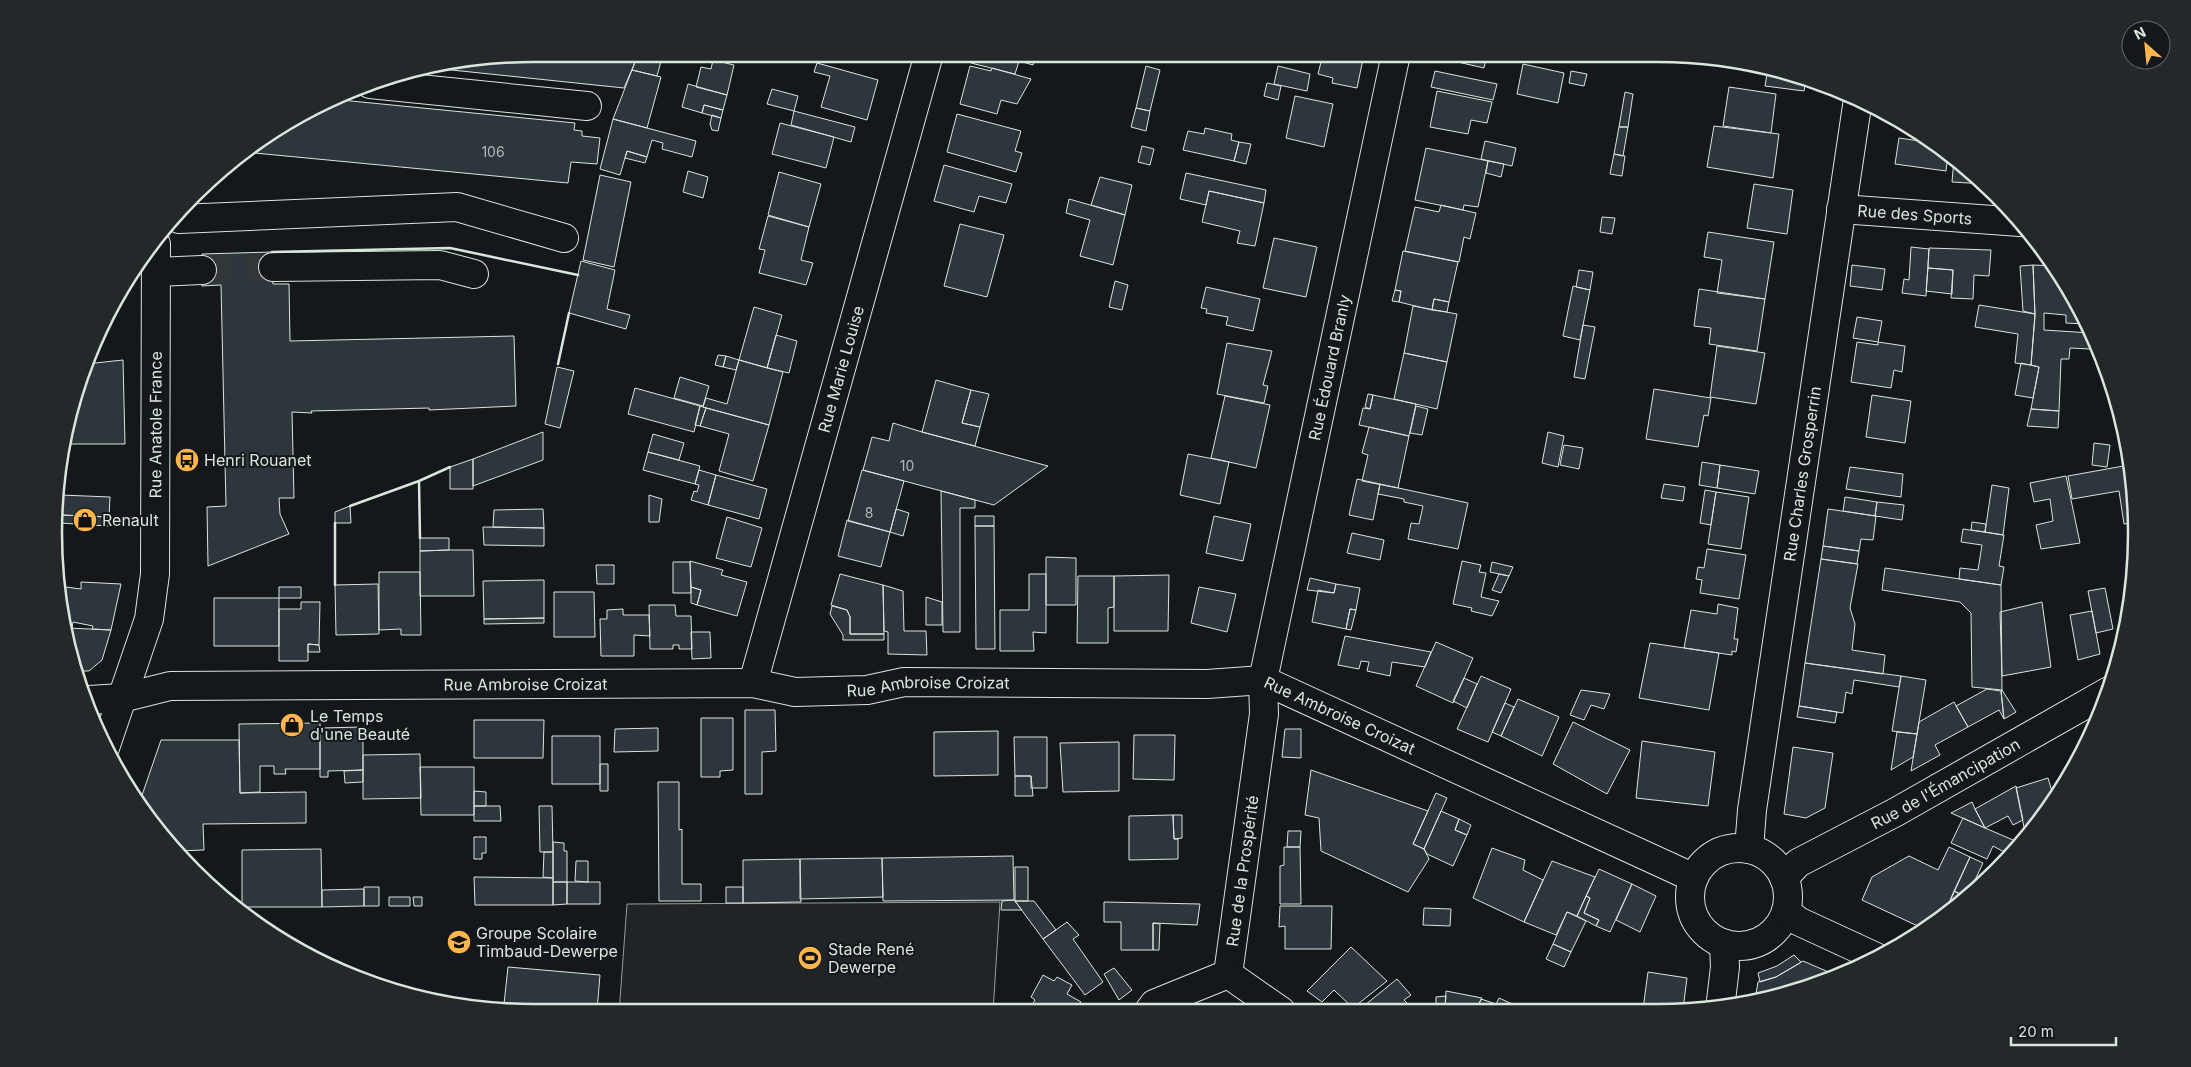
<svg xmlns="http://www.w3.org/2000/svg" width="2191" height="1067" font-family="Inter,sans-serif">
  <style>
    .green { fill: #202428; stroke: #939e99 }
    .building { fill: #2c363c; stroke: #d8e6dc }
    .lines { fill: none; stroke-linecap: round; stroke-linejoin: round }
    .minor-tunnel { stroke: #313739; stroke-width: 28; stroke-dasharray: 28 14; stroke-linecap: butt }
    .minor-casing { stroke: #d8e6dc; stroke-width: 30 }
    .major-casing { stroke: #d8e6dc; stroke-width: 30 }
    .minor { stroke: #14181c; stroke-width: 28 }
    .major { stroke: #14181c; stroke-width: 28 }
    .wall { stroke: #d8e6dc; stroke-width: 2.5 }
    .labels { text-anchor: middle; stroke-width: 4; stroke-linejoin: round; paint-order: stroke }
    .number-label { font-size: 14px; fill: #adbab4 }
    .street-label { font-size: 16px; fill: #d8e6dc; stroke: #14181c }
    .poi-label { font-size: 16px; fill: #d8e6dc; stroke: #14181c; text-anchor: start }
    .rim { fill: none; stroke: #d8e6dc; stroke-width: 2.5 }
  </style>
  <rect width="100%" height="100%" fill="#14181c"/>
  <path class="green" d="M1000,902L993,1012L619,1013L627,904Z"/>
  <path class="building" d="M534,54H572L636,60L624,88L442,69Z
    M638,54H663L657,76L632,70Z
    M973,54H1036L1033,65L1019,61L1015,74L971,63Z
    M1323,54H1364L1357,88L1332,83L1333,78L1318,74Z
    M1450,54H1487L1484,68L1449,60Z
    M713,60L734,65L727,95L696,87L701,67L711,69Z
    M817,63L878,80L867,120L821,107L830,76L814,72Z
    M1523,64L1564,73L1558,103L1517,94Z
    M970,66L991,71L992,68L1031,79L1017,104L1001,100L997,114L960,104Z
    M1146,66L1160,70L1150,111L1136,108Z
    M1278,66L1310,74L1307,91L1274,84Z
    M1768,68L1806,80L1804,91L1765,86Z
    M632,70L661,77L647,128L613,119Z
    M1435,71L1497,84L1493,100L1431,87Z
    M1571,71L1587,74L1584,86L1569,83Z
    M1267,83L1281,86L1278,100L1264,96Z
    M688,84L727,95L723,110L704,105L702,113L682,107Z
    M1729,87L1776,94L1771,133L1723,126Z
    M772,89L798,96L794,111L767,104Z
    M1437,91L1492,102L1487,123L1471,120L1468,134L1430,127Z
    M1625,92L1633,94L1628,127H1619Z
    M1295,96L1333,104L1324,147L1286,138Z
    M341,100L575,123L574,130L582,131V136L600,138L597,164L571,162L568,183L244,152Z
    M704,105L723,110L721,118L702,113Z
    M1136,108L1150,111L1146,131L1131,127Z
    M794,111L855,127L851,142L791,125Z
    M957,114L1021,131L1015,151L1022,153L1016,172L947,152Z
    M712,115L721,118L718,131L712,130L710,124Z
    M613,119L696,141L692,157L662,149L663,143L652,140L647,157L627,151L620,175L600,169Z
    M780,123L834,137L826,168L772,154Z
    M1714,126L1779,134L1773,178L1707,167Z
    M1619,127H1628L1623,156L1614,154Z
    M1205,128L1232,134L1231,140L1239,142L1234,161L1183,150L1188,131L1204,134Z
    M1899,138L1934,143L1948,154L1946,171L1895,164Z
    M1485,141L1516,148L1512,166L1481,159Z
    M1239,142L1251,144L1246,164L1234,161Z
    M1142,146L1154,149L1150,165L1138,162Z
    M1426,148L1488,161L1478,207L1464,205L1463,210L1415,200Z
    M627,151L647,157L645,163L625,158Z
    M1614,154L1625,156L1622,176L1610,174Z
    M1954,159L1985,184L1952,182Z
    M1488,161L1504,164L1501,177L1486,173Z
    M944,165L1012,184L1006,203L979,196L974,212L934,201Z
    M688,171L708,177L703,198L683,192Z
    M779,172L821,184L809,227L768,215Z
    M1186,173L1266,190L1264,203L1209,191L1206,205L1180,199Z
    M600,175L631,182L614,267L583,260Z
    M1100,177L1132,185L1125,215L1091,205Z
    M1754,184L1793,190L1787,234L1747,228Z
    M1209,191L1264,203L1255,246L1237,243L1240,231L1202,222Z
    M1069,199L1125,215L1113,265L1080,256L1090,220L1066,213Z
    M1441,205L1476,213L1470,239L1464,237L1459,262L1405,251L1415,207L1439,212Z
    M768,216L809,227L801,260L813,263L806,285L759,273L765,250L759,249Z
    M1602,217L1615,218L1612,234L1600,232Z
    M960,224L1004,235L987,297L944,286Z
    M1708,232L1774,242L1765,299L1717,293L1722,260L1704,257Z
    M1274,238L1317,247L1306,297L1263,288Z
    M1911,247L1929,249L1926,296L1902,293L1904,279L1909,280Z
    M1929,248L1991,250L1989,276L1974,275L1973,299L1951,298L1953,270L1928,268Z
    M1403,251L1458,262L1449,302L1434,299L1432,310L1399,302L1401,291L1395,290Z
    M272,252L273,284H289L290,341L514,336L516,406L429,410V408L311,411L312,413L292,412L294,498H279L280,514L289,534L208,566L207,507L226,506L221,285L202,286V254Z
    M581,261L615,270L607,309L630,315L626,329L569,313Z
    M1852,265L1885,269L1882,290L1850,286Z
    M2033,265L2035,314L2023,311L2020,266Z
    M2033,265L2056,266L2085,321V324L2066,323V315L2044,313V330L2091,333L2090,349L2070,348L2069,359H2061L2059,411L2031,409L2039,367L2031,365L2035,316Z
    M1928,268L1953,270L1952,294L1926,291Z
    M1579,270L1593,272L1590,290L1576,287Z
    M1115,281L1128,285L1122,310L1109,307Z
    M1573,286L1590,290L1580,340L1563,336Z
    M1206,287L1260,299L1253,331L1226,325L1228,317L1206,313L1207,309L1201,308Z
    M1699,289L1765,299L1757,351L1709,344L1711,328L1694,326Z
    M1395,290L1401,291L1399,302L1392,301Z
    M1434,299L1449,302L1447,312L1432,310Z
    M1979,305L2035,314L2031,365L2015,363L2018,334L1975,327Z
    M1413,306L1457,314L1447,362L1404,353Z
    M754,307L782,315L767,368L739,360Z
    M1857,317L1882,321L1878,342L1853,338Z
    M1583,325L1595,327L1585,379L1574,377Z
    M776,335L797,341L789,373L767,368Z
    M1857,342L1878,345V342L1905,346L1902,372L1894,370L1891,388L1851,382Z
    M1227,343L1272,351L1263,385L1268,386L1264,403L1217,394Z
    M1717,346L1765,353L1756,404L1710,397Z
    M1404,353L1447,362L1437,409L1394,399Z
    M718,355L726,356L723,367L715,365Z
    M726,356L739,360L736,370L723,367Z
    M123,360L125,444H63L79,386L84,385V372L86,364Z
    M739,360L783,372L769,425L703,407L706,398L727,404Z
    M2021,363L2039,367L2033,398L2015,395Z
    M557,367L574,371L560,428L545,424Z
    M680,377L709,386L703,406L674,398Z
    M936,380L971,390L962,423L980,427L975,446L922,432Z
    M635,388L700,406L694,432L628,414Z
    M1654,389L1711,398L1708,416L1704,415L1698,447L1646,439Z
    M971,390L989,394L980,427L962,423Z
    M1368,394L1373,395L1370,409L1365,407Z
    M1373,395L1416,404L1409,436L1359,425L1363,408L1370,409Z
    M1872,395L1911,401L1905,443L1866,437Z
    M1225,396L1270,405L1256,468L1211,458Z
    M700,406L706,408L700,426L695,425Z
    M1416,406L1428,409L1422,435L1410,433Z
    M706,408L769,425L753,481L719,471L729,434L700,426Z
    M2031,409L2059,411L2058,428L2027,426Z
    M893,423L922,432L1048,466L994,505L863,470L872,437L889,441Z
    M1369,427L1409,436L1398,488L1362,481L1368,455L1362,453Z
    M543,432V460L473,486V459Z
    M1548,432L1564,436L1558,467L1542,463Z
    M653,434L684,443L679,460L648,452Z
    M2094,443L2110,445L2107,467L2092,465Z
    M1564,445L1583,448L1579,469L1560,465Z
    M648,452L700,466L695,484L643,470Z
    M1188,454L1229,462L1220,504L1180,495Z
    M473,459V489H450V467Z
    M1702,462L1720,465L1717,488L1699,485Z
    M1720,465L1759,471L1755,494L1717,488Z
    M2129,465L2132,523L2124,524L2119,491L2072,499L2068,476Z
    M1850,467L1903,474L1901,497L1846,489Z
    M699,470L716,475L708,505L691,500L694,491L697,492L699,485L695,484Z
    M862,470L904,481L890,532L848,521Z
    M716,475L767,489L759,519L708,505Z
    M2066,476L2080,543L2041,549L2036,525L2053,521L2050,499L2034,502L2030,483Z
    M1357,479L1380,484L1373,520L1349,515Z
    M1380,484L1468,503L1458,549L1408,539L1411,523L1419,524L1423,506L1404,502V499L1378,494Z
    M1664,484L1685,487L1683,501L1661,498Z
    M1992,485L2009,488L2003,535L1985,532Z
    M1705,490L1716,492L1711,525L1700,523Z
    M941,491L975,500V508H960V632H943Z
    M1716,492L1749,497L1741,549L1708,544Z
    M61,495L110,497L109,517L61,515Z
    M649,495L662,499L659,522H649Z
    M1845,497L1877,502L1875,516L1843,511Z
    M1877,502L1904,505L1902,520L1875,516Z
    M350,506L351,523H335V512Z
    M543,509L544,528L493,527L494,510Z
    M896,509L909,513L903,536L890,532Z
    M1828,509L1876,516L1873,540L1861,539L1859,551L1823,546Z
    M61,515L109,517L108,526L60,523Z
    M975,516H994V526H975Z
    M1214,516L1251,524L1243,561L1206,553Z
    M727,517L762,528L751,567L716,558Z
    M847,520L890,532L881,567L838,556Z
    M1972,522L1986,524L1985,532L1971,530Z
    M975,526H994L995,649H976Z
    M483,527L544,528V546L484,545Z
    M1963,529L2004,535L1999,566L2004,567L2001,585L1959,579L1960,568L1978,570L1982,545L1961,542Z
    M1352,533L1384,540L1380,560L1347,553Z
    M420,538H449V550L420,551Z
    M1823,546L1859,551L1857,564L1821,559Z
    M1707,549L1746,555L1739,599L1700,593L1702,580L1696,579L1698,567L1704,568Z
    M449,550H473L474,596H420V551Z
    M1046,557L1076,558V605H1046Z
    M1821,559L1858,564L1850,608L1855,624L1852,650L1885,655L1883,674L1805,663Z
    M690,561L723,570L721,575L747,582L737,616L697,605L701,590L691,587Z
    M1462,561L1481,565L1479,572L1486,573L1481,597L1499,601L1492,616L1471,611L1472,608L1453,604Z
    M673,562H690L691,593H673Z
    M1492,562L1513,567L1509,576L1490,572Z
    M596,565H614V584H597Z
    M1885,568L2001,585L2002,690L1972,687L1971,613L1960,602L1882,590Z
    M379,572H420L421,635H401V629L379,630Z
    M840,574L883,585L884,634H850V617L847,610L831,605Z
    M1029,574H1046V633L1033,632L1034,651H1000V610H1029Z
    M1499,574L1509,576L1501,593L1492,590Z
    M1169,575L1168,631H1114V576Z
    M1078,576H1114V607L1108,608V643H1077Z
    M1310,578L1336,584L1334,593L1307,590Z
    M544,580V618L484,619L483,581Z
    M81,582L121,584L111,630L92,629L93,626L73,622L72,628H68L58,596V586L81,589Z
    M378,584L379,634L336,635L335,585Z
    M1336,584L1360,588L1356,610L1350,609L1346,629L1312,622L1318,590L1334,593Z
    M883,585L903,591L904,631H926L927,655L888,654V632L884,631Z
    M279,587H301V598H279Z
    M691,587L701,590L697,605L691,603Z
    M1199,587L1236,594L1227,632L1191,623Z
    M2105,588L2113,629L2096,633L2088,591Z
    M554,592H594L595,637H554Z
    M926,597L942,602V625H926Z
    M214,598H279V646H214Z
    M301,602H320L319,645L308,644V661H279V609H301Z
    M2042,602L2051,667L2002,676L2000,612Z
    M1718,604L1738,608L1734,639H1738L1736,652L1732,651V655L1684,648L1691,610L1717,614Z
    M649,605H675L676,616H691L692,649H679V645H673V649H650Z
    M832,606L847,610L850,617V634H884V640H843V635L830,614Z
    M623,609V615H649L650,636L634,635V656H601L600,619H607V610Z
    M1350,609L1356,610L1351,630L1346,629Z
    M2092,611L2100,654L2078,660L2070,615Z
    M544,618V623L484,624V619Z
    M68,628L111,630L102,660L89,671H81Z
    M691,632H710L711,658L692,659Z
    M1345,636L1431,652L1425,667L1392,662L1390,676L1367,671L1369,662L1361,661L1359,669L1338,665Z
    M1436,642L1473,658L1453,703L1416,686Z
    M1650,643L1719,653L1709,710L1639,698Z
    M308,644L319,645L320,652H308Z
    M1805,663L1901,676L1899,687L1854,680L1852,694L1846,692L1843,713L1799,706Z
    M1481,676L1511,689L1488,742L1457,729Z
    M1901,676L1926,680L1917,734L1892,731Z
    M1464,678L1477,684L1467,708L1453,701Z
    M1987,689L2001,691L2004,719L1999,710L1968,727L1956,706Z
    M1581,690L1610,694L1604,709L1591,705L1584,720L1570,715Z
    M2002,690L2016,712L2004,719L2001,691Z
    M1518,699L1559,717L1542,756L1501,736Z
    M1954,702L1968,727L1935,745L1940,755L1911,771L1919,722Z
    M1505,703L1514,707L1501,736L1492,732Z
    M1799,706L1837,712L1835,723L1797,717Z
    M745,710H775L776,751L762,752V794H745Z
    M701,718H733V770L720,771V777H701Z
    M474,720H544L543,758H474Z
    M1573,722L1630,750L1607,794L1553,764Z
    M320,723V769H285L286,774H274V766H260V792L240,793L239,724Z
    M363,727V770L328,771V777H320V728Z
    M658,728V751L614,752L615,729Z
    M1285,729H1301V758L1282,757Z
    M998,731V775L934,776V732Z
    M1897,732L1917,734L1913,757L1891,770Z
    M1134,735H1175L1174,780L1133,779Z
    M552,736H600V784H552Z
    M1014,737H1047V788H1031V776H1015Z
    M161,740H239L240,793L306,792V823L203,824L204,850L177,851L153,825L139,804Z
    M1642,741L1715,752L1708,806L1636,798Z
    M1119,742V791L1063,792L1060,743Z
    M1793,747L1833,753L1825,808L1806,818L1784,814Z
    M420,754L421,798L363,799V755Z
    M600,764H608V791H600Z
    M420,767H474V815H421Z
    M363,770V782L345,783L344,771Z
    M1311,770L1428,811L1413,844L1424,849L1429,859L1408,892L1321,851L1319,818L1305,815Z
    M1015,776H1031L1033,796H1015Z
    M2048,778L2054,798L2038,825L2033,831L2025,832L2016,788Z
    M658,782H679V830L682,829V884H701V901H659Z
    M2016,786L2023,820L2013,825L2008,816L1985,828L1975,809Z
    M474,791L486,792V806H474Z
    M1436,793L1447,798L1424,849L1413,844Z
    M1972,802L1975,809L1985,828L1951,813Z
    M474,806H500L501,821H474Z
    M539,806H552L553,852H540Z
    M1441,811L1459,819L1455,830L1467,835L1453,866L1427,854L1424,849Z
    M1173,815L1174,839H1178V859L1129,860V816Z
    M1173,815H1182V838L1174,839Z
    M1963,818L1985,828L2020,843L2007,857L2008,854L1993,846L1987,859L1951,843Z
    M1459,819L1471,825L1467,835L1455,830Z
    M1288,831H1301L1300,847H1287Z
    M474,837H486V853H482V859H474Z
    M553,842L564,843V851H567V882H553Z
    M1284,847H1300L1301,904H1280V866L1284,865Z
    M1949,847L1970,857L1942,919L1922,928L1862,900L1872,877L1909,856L1938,870Z
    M1492,848L1525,860L1523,870L1543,880L1524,922L1473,898Z
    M321,849L322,907H242V850Z
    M544,852H553V878L543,877Z
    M1013,856L1014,900L883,901L882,858Z
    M1970,857L1983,863L1967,897L1954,891Z
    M882,858L883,897L800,899V859Z
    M800,859L801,902L743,903V860Z
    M576,861H588V882L575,881Z
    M1552,861L1595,877L1577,916L1567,912L1556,935L1524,922Z
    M1015,867H1028V901H1015Z
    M1599,869L1632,884L1610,932L1596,926L1599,920L1584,913L1590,898L1586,896Z
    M474,877L553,878V905H475Z
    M553,882H567V904L553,905Z
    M567,882H600V904H567Z
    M1632,884L1656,896L1640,932L1616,920Z
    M364,887H379V906H364Z
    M726,887H743V903H726Z
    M364,889V906L322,907V890Z
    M1954,891L1961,895L1958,900L1962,902L1950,914L1942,919Z
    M1586,896L1590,898L1584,913L1599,920L1596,926L1577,916Z
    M389,897H410V906H389Z
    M413,897H422V906H414Z
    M1014,900L1022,910H1001L1002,901Z
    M1015,901H1034L1056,930L1043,939Z
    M1104,902L1200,904L1197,925L1153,923V950H1121V922H1104Z
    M1280,906H1332L1331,949H1285V926L1279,927Z
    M1424,908L1451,909L1450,926L1423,925Z
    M1567,912L1586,921L1571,952L1553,944Z
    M1067,922L1079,935L1073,939L1103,982L1085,995L1043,939Z
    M1153,923L1160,924L1159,950H1153Z
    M1553,944L1571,952L1564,967L1546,959Z
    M1351,947L1387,981L1353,1008L1334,990L1322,1002L1307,991Z
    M1794,955L1801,962L1800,963L1776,977L1760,982L1758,973L1777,966Z
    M1803,961L1840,977L1755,1000L1758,982L1776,977Z
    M508,967L600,975L597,1011L607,1013H533L494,1009V1003L504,1004Z
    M1114,968L1132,990L1119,1000L1104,974Z
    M1648,972L1687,978L1683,1009H1643Z
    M1043,975L1054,981L1057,977L1072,985L1067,994L1081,1002L1076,1011L1028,1012L1035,1000L1031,997Z
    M1397,979L1411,995L1404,1000L1412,1008L1410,1010H1364L1365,1005Z
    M1446,991L1482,998L1476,1010H1445Z
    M1446,996L1445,1006H1436V997Z
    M1499,998L1523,1009V1010H1476L1481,999L1496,1004Z"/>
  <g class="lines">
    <path class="minor-tunnel" d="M202,270L273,267"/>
    <g class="minor-casing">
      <g id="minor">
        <path d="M370,84L587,106"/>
        <path id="s1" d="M1841,209L2020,222"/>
        <path d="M179,219L457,207L564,238"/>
        <path d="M273,267L440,265L474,274"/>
        <path d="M156,272L202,270"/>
        <path id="s2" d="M753,683L929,54"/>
        <path id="s3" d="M89,700L122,698L170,686L753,683L795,692L867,690L904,682L1207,684L1263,680L1694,878"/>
        <path d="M105,748L122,698"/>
        <circle cx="1739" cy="897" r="49"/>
        <path id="s4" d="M1749,849L1752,810L1858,99"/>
        <path id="s5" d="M1784,878L1798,863L1896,812L2109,691"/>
        <path d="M1786,911L1798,921L1876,957"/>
        <path id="s6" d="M1228,974L1264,714L1263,680L1396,54"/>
        <path d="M1228,974L1281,1011"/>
        <path d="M1720,1009L1725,967L1724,944"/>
        <path d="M1149,1011L1154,1004L1228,974"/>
      </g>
    </g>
    <g class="major-casing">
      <g id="major">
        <path id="s7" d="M122,698L149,619L155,574L156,244"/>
      </g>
    </g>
    <use href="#minor" class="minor"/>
    <use href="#major" class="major"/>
    <path class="wall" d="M272,252L450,248L578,275
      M558,364L569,313
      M350,506L419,481
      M335,523V585
      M420,538L419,481L450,467"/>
  </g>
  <defs>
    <g id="bus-disc" transform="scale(1.25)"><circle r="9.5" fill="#ffb74d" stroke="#14181c"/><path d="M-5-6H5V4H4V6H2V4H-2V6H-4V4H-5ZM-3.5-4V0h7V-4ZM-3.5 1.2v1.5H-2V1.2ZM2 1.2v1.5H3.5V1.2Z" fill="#111"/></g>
    <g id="shop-disc" transform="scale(1.25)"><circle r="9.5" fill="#ffb74d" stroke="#14181c"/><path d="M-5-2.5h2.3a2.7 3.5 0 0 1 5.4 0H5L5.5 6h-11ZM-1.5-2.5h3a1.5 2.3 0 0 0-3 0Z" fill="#111"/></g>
    <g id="school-disc" transform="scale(1.25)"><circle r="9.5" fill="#ffb74d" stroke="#14181c"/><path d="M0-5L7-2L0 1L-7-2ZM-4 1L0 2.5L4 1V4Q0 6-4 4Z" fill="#111"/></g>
    <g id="stadium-disc" transform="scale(1.25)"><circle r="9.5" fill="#ffb74d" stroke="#14181c"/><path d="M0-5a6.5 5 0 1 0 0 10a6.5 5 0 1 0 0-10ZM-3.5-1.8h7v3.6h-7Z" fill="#111"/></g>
  </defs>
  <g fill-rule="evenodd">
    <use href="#bus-disc" x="187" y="460"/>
    <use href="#shop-disc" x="85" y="520"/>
    <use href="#shop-disc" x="292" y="725"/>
    <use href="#school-disc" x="459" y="942"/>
    <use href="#stadium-disc" x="810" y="958"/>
  </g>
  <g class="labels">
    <g class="number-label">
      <text x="493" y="157">106</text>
      <text x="907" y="471">10</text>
      <text x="869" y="518">8</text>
    </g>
    <g class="street-label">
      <text dy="6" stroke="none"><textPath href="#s1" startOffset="74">Rue des Sports</textPath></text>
      <text dy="6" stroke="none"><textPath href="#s6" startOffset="616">Rue Édouard Branly</textPath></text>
      <text dy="6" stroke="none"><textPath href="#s2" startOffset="326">Rue Marie Louise</textPath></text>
      <text dy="6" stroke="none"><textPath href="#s7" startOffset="278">Rue Anatole France</textPath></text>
      <text dy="6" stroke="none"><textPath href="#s4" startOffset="379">Rue Charles Grosperrin</textPath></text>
      <text dy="6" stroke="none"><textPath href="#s3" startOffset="438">Rue Ambroise Croizat</textPath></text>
      <text dy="6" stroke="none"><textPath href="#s3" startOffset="842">Rue Ambroise Croizat</textPath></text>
      <text dy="6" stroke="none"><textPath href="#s3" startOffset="1262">Rue Ambroise Croizat</textPath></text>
      <text dy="6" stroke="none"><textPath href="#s5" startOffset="188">Rue de l'Émancipation</textPath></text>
      <text dy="6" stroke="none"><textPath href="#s6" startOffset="104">Rue de la Prospérité</textPath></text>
    </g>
    <g class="poi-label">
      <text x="204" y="466">Henri Rouanet</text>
      <text x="102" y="526">Renault</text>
      <text x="310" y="722">Le Temps<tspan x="310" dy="18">d'une Beauté</tspan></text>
      <text x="476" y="939">Groupe Scolaire<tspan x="476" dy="18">Timbaud-Dewerpe</tspan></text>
      <text x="828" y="955">Stade René<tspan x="828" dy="18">Dewerpe</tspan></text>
    </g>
  </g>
  <path d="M0 0H2191V1067H0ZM533 62H1657A471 471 0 0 1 2128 533V533A471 471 0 0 1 1657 1004H533A471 471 0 0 1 62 533V533A471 471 0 0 1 533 62Z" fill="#24282b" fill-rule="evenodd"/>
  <path class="rim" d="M533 62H1657A471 471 0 0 1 2128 533V533A471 471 0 0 1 1657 1004H533A471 471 0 0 1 62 533V533A471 471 0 0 1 533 62Z"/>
  <g transform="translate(2146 45) rotate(333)"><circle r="24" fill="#14181c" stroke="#626a69"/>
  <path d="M0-4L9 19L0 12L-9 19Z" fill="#ffb74d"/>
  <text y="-8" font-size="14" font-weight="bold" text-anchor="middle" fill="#d8e6dc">N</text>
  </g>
  <path d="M2011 1037v8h105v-8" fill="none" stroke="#d8e6dc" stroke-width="2.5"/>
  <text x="2018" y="1037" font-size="15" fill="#d8e6dc" stroke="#14181c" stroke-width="4" paint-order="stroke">20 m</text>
</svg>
